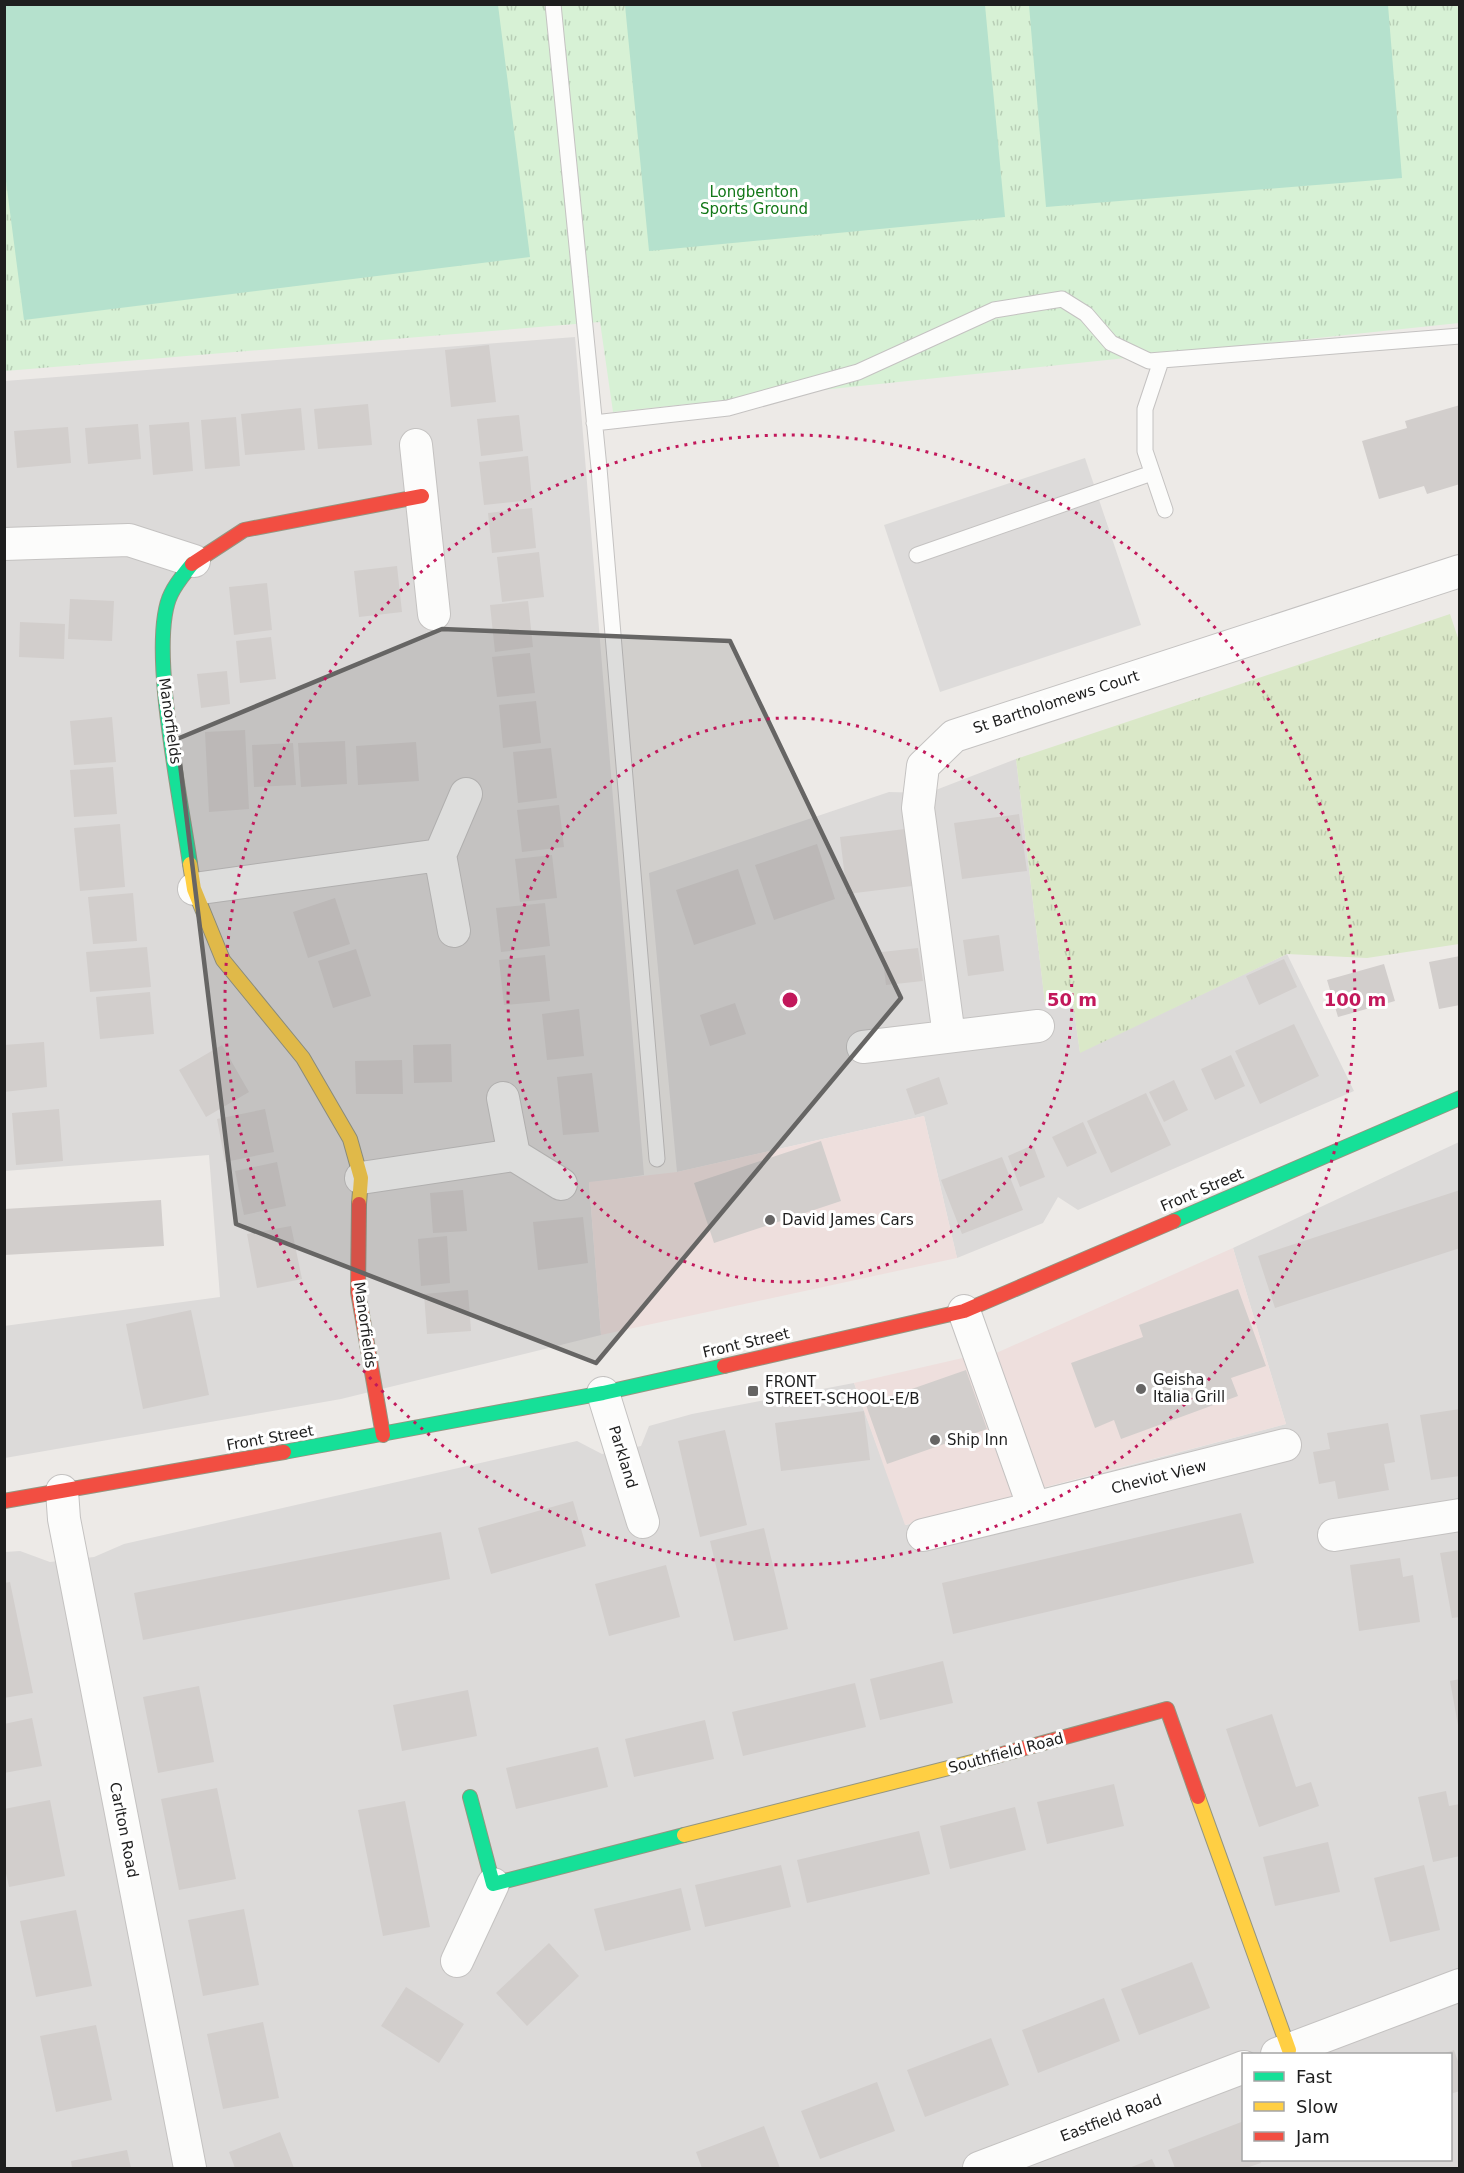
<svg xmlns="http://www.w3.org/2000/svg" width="1464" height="2173" font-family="'DejaVu Sans',sans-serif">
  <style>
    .residential { fill: #dcdad9; fill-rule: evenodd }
    .commercial { fill: #eedfdd }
    .grass { fill: url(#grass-tufts) }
    .park { fill: url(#park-tufts) }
    .pitch { fill: #b5e1cd }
    .parking { fill: #dddbda }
    .building { fill: #d2cecc }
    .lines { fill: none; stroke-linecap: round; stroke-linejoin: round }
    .lane-casing { stroke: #c4c2c1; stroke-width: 17 }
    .street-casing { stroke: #c4c2c1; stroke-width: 34 }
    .fast-casing { stroke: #949580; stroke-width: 16 }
    .slow-casing { stroke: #949580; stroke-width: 16 }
    .jam-casing { stroke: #949580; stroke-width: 16 }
    .lane { stroke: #fcfcfb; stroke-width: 15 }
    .street { stroke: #fcfcfb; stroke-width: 32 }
    .fast { stroke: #16e098; stroke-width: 14 }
    .slow { stroke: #ffcf43; stroke-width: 14 }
    .jam { stroke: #f24e42; stroke-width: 14 }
    .marked { fill: #666564; fill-opacity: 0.2; stroke: #666564; stroke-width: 4.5; stroke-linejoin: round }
    .ring { fill: none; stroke: #c2185b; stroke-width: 3; stroke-dasharray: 3 6 }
    .poi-dot { fill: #666564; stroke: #fff; stroke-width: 2 }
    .labels { text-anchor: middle; stroke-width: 6; stroke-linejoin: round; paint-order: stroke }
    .park-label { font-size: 15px; fill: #127717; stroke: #fff }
    .street-label { font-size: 15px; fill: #1e1e1e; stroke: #fff }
    .poi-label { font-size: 15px; fill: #1e1e1e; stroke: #fff; text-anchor: start }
    .centre { fill: #c2185b; stroke: #fff; stroke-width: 3 }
    .ring-label { font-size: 18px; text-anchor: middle; font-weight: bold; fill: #c2185b; stroke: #fff; stroke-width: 6; stroke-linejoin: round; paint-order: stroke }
  </style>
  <defs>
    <pattern id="grass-tufts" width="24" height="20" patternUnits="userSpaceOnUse" patternTransform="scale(1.5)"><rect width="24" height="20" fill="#dae8c8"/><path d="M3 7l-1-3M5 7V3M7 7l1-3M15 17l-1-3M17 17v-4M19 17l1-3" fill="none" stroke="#bbc7ab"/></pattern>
    <pattern id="park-tufts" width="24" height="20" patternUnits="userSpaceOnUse" patternTransform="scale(1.5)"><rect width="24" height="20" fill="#d7f1d5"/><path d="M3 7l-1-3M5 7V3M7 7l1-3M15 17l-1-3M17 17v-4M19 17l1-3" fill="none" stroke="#b8ceb6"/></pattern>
  </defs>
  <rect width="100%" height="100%" fill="#edeae7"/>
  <path class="residential" d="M575,337L644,1175L589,1183L601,1335L341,1399L5,1458L4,1326L220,1297L209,1155L5,1171V381Z
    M1016,759L1045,1003H1073L1080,1052L1287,954L1354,1091L1078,1210L1058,1197L1043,1223L957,1258L924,1116L677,1172L649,873L889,792L928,793Z
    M1459,1142V2168H5V1552L20,1551L50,1562L94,1557L124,1544L577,1441L602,1454L641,1446L649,1426L692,1414L854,1383L906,1525L1286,1424L1233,1248ZM1244,2054H1450V2160H1244Z"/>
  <path class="commercial" d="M924,1116L957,1258L601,1335L589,1182L677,1172Z
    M1233,1248L1286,1424L1042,1488L994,1354Z
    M967,1357L1014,1496L905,1525L854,1383Z"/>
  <path class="grass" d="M1450,614L1460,644L1459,944L1367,958L1287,954L1080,1053L1073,1004H1045L1016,759Z"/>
  <path class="park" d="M5,5H1459V323L613,412L600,322L5,371Z"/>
  <path class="pitch" d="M4,5H498L530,257L24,320L4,166Z
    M625,5H985L1005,217L649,251Z
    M1029,5H1388L1402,178L1046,207Z"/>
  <path class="parking" d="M1085,458L1141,625L940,692L884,525Z"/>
  <path class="building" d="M489,345L496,402L451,407L445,350Z
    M368,404L372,445L318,449L314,409Z
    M1460,405V484L1427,494L1424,486L1379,499L1362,441L1407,428L1405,421Z
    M301,408L305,450L245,455L241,414Z
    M519,415L523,451L481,456L477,419Z
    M236,417L240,466L205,469L201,420Z
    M189,422L193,471L153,475L149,425Z
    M138,424L141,459L88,464L85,428Z
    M68,427L71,463L17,468L14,431Z
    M528,456L532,500L484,505L479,462Z
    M532,508L536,548L492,553L488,513Z
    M539,552L544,597L502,602L497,557Z
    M397,566L402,612L359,617L354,571Z
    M267,583L272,630L234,635L229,587Z
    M70,599L114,601L112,641L68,639Z
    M528,601L533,647L495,652L490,605Z
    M20,622L65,624L64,659L19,657Z
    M271,637L276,679L240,683L236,641Z
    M530,653L535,693L497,697L492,657Z
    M227,671L230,704L201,708L197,674Z
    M536,701L541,743L503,748L499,705Z
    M112,717L116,762L74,765L70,721Z
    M245,730L249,809L209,812L205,732Z
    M345,741L347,784L301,787L298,743Z
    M416,742L419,781L358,785L356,746Z
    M293,743L296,785L254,787L252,745Z
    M551,748L557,798L518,803L513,752Z
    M113,767L117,814L74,817L70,770Z
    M559,805L564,847L522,852L517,810Z
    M1019,814L1027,871L962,879L954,823Z
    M120,824L125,887L80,891L74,828Z
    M905,829L912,886L847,894L840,837Z
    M817,844L835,899L774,920L755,865Z
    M552,855L557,898L520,902L515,859Z
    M738,869L756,924L694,945L676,890Z
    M133,893L137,941L93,944L88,897Z
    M335,898L350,944L308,958L293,912Z
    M545,903L550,946L501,952L496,908Z
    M999,935L1004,971L968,976L963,940Z
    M147,947L151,987L90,992L86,952Z
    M918,948L923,981L886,985L882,952Z
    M356,949L371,996L333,1008L318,961Z
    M545,955L550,1001L504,1005L499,960Z
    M1460,956V1005L1439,1009L1429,962Z
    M1284,959L1297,987L1259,1005L1246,976Z
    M1384,964L1395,1001L1338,1017L1327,980Z
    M150,992L154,1034L100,1039L96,997Z
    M735,1003L746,1034L710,1046L700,1015Z
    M579,1009L584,1056L547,1060L542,1014Z
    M1294,1024L1319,1076L1260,1104L1235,1051Z
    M44,1042L47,1087L4,1092V1045Z
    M451,1044L452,1082L414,1083L413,1045Z
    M222,1045L249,1092L206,1117L179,1070Z
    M1231,1055L1245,1086L1215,1100L1201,1069Z
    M402,1060L403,1094H356L355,1061Z
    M592,1073L599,1132L563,1135L557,1077Z
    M939,1077L948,1104L915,1115L906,1089Z
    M1174,1080L1188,1110L1164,1122L1149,1092Z
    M1146,1093L1171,1145L1111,1173L1087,1121Z
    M59,1109L63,1161L16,1165L12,1113Z
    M265,1109L274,1152L225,1162L217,1119Z
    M1083,1122L1097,1153L1067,1167L1052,1137Z
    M821,1141L841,1201L714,1243L694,1183Z
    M1033,1145L1045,1177L1020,1187L1008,1156Z
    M1002,1157L1023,1210L962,1234L941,1180Z
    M277,1162L286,1206L244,1215L235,1171Z
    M463,1190L467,1231L433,1233L430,1193Z
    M1460,1190V1248L1275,1308L1258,1256Z
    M161,1200L164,1246L4,1255V1209Z
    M583,1217L588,1263L538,1270L533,1222Z
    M291,1226L302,1279L257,1288L247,1234Z
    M447,1236L450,1283L421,1286L418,1239Z
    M1238,1289L1266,1366L1231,1378L1238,1396L1121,1439L1114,1420L1095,1428L1071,1363L1143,1337L1139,1325Z
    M468,1290L471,1331L427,1334L424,1294Z
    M191,1310L209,1395L143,1409L126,1324Z
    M966,1370L987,1429L887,1464L866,1405Z
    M1460,1409V1476L1431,1480L1420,1415Z
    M864,1411L870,1460L781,1471L775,1423Z
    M1388,1423L1395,1462L1384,1464L1389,1490L1338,1499L1335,1481L1319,1484L1313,1452L1330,1449L1327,1433Z
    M725,1430L747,1525L700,1537L678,1441Z
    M573,1501L586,1546L491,1574L478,1528Z
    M1241,1513L1254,1563L953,1634L942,1583Z
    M764,1528L788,1629L734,1641L710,1541Z
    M441,1532L450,1579L143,1640L134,1593Z
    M1460,1550V1617L1452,1618L1440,1553Z
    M1400,1558L1403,1577L1413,1575L1420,1622L1359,1631L1350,1565Z
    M666,1565L680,1617L609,1636L595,1584Z
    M10,1582L33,1693L4,1698V1583Z
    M943,1661L953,1703L880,1720L870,1679Z
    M1460,1679V1725H1458L1450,1681Z
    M855,1683L866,1727L743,1756L732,1712Z
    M199,1686L214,1762L158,1773L143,1697Z
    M468,1690L477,1736L402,1751L393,1705Z
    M1272,1714L1296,1787L1311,1782L1319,1806L1259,1827L1226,1729Z
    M32,1718L42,1766L4,1773V1724Z
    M705,1720L714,1759L634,1777L625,1739Z
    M598,1747L608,1787L516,1809L506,1768Z
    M1114,1784L1124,1826L1047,1844L1037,1802Z
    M217,1788L236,1879L179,1890L161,1799Z
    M1446,1791L1449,1806L1460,1804V1856L1433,1862L1418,1797Z
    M50,1800L65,1876L9,1887L4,1864V1809Z
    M405,1801L430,1927L383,1936L358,1810Z
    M1015,1807L1026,1850L950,1869L940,1826Z
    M919,1831L930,1874L807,1903L797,1860Z
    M1328,1842L1340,1892L1275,1906L1263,1857Z
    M781,1865L791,1907L705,1927L695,1885Z
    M1424,1865L1440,1930L1390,1942L1374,1878Z
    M681,1888L691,1930L605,1951L594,1909Z
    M244,1909L259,1985L203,1996L188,1920Z
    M76,1910L92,1986L36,1997L20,1921Z
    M549,1943L579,1976L527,2026L496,1993Z
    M1192,1962L1210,2008L1139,2035L1121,1989Z
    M406,1987L464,2024L439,2063L381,2026Z
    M1104,1998L1120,2041L1038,2073L1022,2030Z
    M263,2022L279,2098L223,2109L207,2034Z
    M96,2025L112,2100L56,2112L40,2036Z
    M991,2038L1009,2085L925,2117L907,2070Z
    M1454,2050L1460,2067V2091L1450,2094V2054H1443Z
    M877,2082L895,2131L820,2159L801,2111Z
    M1244,2121V2160H1260L1261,2163L1246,2168H1175L1168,2150Z
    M764,2126L780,2168H702L696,2152Z
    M280,2132L294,2168H235L229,2152Z
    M127,2150L131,2168H72L71,2161Z
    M1152,2159L1156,2168H1129Z"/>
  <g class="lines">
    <g class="lane-casing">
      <path id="lane" d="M553,4L599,468L657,1159
        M1161,361L1145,409V451L1165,510
        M594,423L728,408L858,372L994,310L1062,299L1086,314L1111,343L1149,361L1460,336
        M917,555L1152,473"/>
    </g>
    <g class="street-casing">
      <path id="street" d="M416,445L434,614
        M4,544L129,540L194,561
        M194,889L440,855
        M454,931L440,855L466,794
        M949,1036L918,808L923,766L954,736L1460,571
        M863,1047L1038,1026
        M503,1098L514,1155L561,1184
        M361,1178L514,1155
        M964,1311L1034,1508L1285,1445
        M603,1393L643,1522
        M62,1491L64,1519L190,2168
        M923,1535L1034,1508
        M1334,1535L1460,1515
        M457,1961L493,1884
        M1277,2054L1460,1985
        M979,2168L1244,2067"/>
    </g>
    <g class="fast-casing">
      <path id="fast" d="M190,864C182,805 147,642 171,594C176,583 185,573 192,564
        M1174,1221L1460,1098
        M284,1452L603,1393L724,1366
        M470,1797L493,1884L684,1835"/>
    </g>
    <g class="slow-casing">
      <path id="slow" d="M190,864L194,889L223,960L303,1058L350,1139L361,1178L359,1204
        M1198,1797L1289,2050
        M684,1835L992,1757"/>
    </g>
    <g class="jam-casing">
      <path id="jam" d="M192,564L244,530L422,496
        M359,1204L358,1292L383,1435
        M724,1366L964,1311L1174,1221
        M4,1501L284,1452
        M992,1757L1167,1709L1198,1797"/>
    </g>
    <use href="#lane" class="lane"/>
    <use href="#street" class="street"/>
    <use href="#fast" class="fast"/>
    <use href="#slow" class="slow"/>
    <use href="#jam" class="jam"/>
  </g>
  <path class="marked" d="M442,629L730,641L901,998L596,1363L236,1224L177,739Z"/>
  <g class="ring">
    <circle cx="790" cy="1000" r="282"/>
    <circle cx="790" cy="1000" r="565"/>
  </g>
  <g class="poi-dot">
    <circle cx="770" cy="1220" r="6"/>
    <circle cx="1141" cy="1389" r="6"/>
    <rect x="747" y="1385" width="12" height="12" rx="3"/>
    <circle cx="935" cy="1440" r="6"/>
  </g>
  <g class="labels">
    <g class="park-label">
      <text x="754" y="197">Longbenton<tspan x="754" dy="17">Sports Ground</tspan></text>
    </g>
    <g class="street-label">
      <text transform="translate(1056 702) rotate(-18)" y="5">St Bartholomews Court</text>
      <text transform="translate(170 721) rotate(82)" y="5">Manorfields</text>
      <text transform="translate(1202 1190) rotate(-23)" y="5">Front Street</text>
      <text transform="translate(365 1325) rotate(82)" y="5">Manorfields</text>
      <text transform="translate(746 1343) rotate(-13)" y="5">Front Street</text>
      <text transform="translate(270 1438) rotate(-10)" y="5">Front Street</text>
      <text transform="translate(623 1457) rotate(73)" y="5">Parkland</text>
      <text transform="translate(1159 1477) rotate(-14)" y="5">Cheviot View</text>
      <text transform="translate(1006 1753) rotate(-15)" y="5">Southfield Road</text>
      <text transform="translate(124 1830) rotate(79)" y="5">Carlton Road</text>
      <text transform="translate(1111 2118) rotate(-21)" y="5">Eastfield Road</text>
    </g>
    <g class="poi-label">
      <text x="782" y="1225">David James Cars</text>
      <text x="1153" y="1385">Geisha<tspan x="1153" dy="17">Italia Grill</tspan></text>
      <text x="765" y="1387">FRONT<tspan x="765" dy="17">STREET-SCHOOL-E/B</tspan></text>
      <text x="947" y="1445">Ship Inn</text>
    </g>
  </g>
  <circle cx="790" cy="1000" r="9" class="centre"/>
  <g class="ring-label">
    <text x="1072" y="1006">50 m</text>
    <text x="1355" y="1006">100 m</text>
  </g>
  <rect width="1464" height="2173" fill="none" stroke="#1e1e1e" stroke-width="12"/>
  <rect x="1242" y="2053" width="210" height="108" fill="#ffffff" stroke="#a5a5a5" stroke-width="1.5"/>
  <rect x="1254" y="2072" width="30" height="9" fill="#16e098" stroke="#a5a5a5" stroke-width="1.5"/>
  <text x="1296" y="2083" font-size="18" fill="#1e1e1e">Fast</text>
  <rect x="1254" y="2102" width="30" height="9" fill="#ffcf43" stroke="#a5a5a5" stroke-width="1.5"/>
  <text x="1296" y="2113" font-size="18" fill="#1e1e1e">Slow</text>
  <rect x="1254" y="2132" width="30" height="9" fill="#f24e42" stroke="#a5a5a5" stroke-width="1.5"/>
  <text x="1296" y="2143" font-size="18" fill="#1e1e1e">Jam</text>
</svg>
